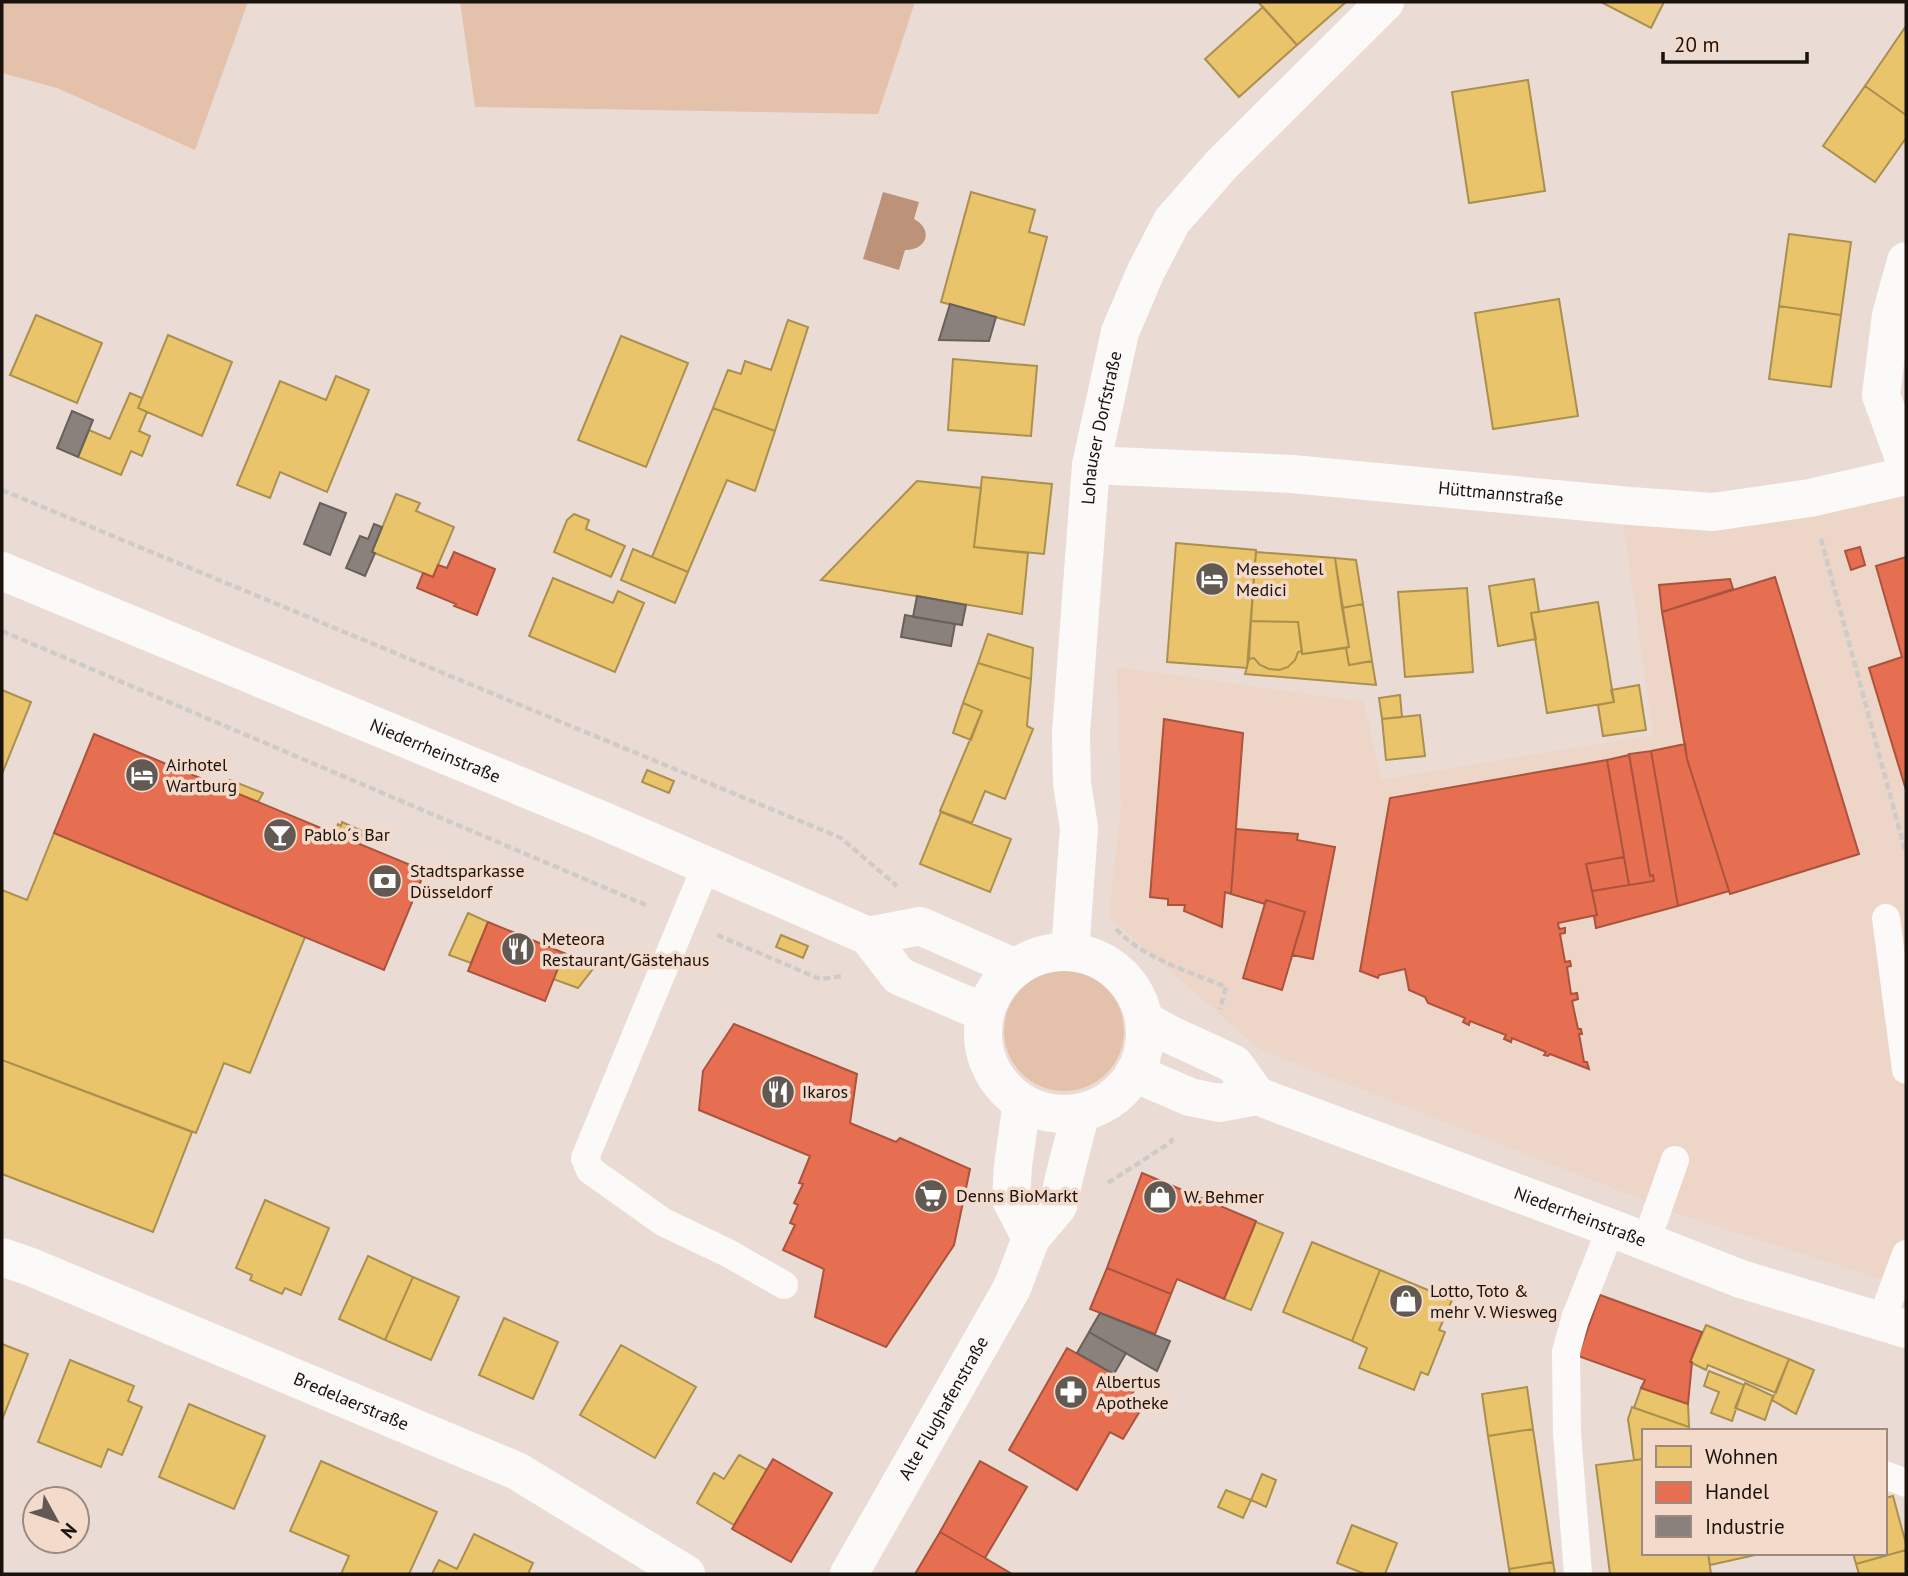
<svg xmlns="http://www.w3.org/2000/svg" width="1908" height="1576" font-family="'PT Sans',sans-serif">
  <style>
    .built { fill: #edd5c7 }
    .green { fill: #e4c1ab }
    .water { fill: #bc9379 }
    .homes { fill: #e9c46a; stroke: #ab8f4e; stroke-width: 2 }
    .shops { fill: #e76f51; stroke: #aa533d; stroke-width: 2 }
    .industry { fill: #8a817c; stroke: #68605b; stroke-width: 2 }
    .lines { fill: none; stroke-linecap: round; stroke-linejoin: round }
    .path { stroke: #cfcbc8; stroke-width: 4.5; stroke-dasharray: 7 3.5; stroke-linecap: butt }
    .lane { stroke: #fcfaf9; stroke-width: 28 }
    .street { stroke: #fcfaf9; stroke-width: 38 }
    .secondary { stroke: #fcfaf9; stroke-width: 38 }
    .labels { text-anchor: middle; stroke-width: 7; stroke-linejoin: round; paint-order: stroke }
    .street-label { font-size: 18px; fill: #1a120d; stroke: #f3dacb }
    .poi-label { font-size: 18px; fill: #1a120d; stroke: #f3dacb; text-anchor: start }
  </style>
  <rect width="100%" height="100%" fill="#eadcd4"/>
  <path class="built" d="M1906,466V1287L1684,1216L1259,1049L1109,917L1121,807L1117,667L1364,702L1381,780L1653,735L1620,499H1731Z"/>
  <path class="green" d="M2,2H248L195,150L57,88L2,73Z
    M460,2H915L878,114L475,107Z
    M1004 1031a60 60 0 1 1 120 0a60 60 0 1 1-120 0Z"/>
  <path class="water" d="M883,192L919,202L914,219C934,230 927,250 905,250L899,270L863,259Z"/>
  <path class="homes" d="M1258,2H1346L1297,45Z
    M1601,2H1664L1651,28Z
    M1263,7L1297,45L1239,97L1205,59Z
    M1906,26V115L1865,86Z
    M1528,80L1545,191L1469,203L1452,92Z
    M1865,86L1906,115V138L1875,182L1823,146Z
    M971,192L1035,210L1029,232L1047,237L1024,325L941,302Z
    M1789,234L1851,242L1841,315L1779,306Z
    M1559,299L1578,416L1493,429L1475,313Z
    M1779,306L1841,315L1831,387L1769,379Z
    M36,315L102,343L77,403L10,375Z
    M788,320L808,327L775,431L713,408L728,370L741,374L745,361L771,370Z
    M168,335L232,362L202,436L138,408Z
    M621,336L688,363L646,467L578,440Z
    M953,359L1037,366L1031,436L948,430Z
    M336,376L369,390L327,492L280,472L270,498L237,485L280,381L326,400Z
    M130,393L142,398L138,408L147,412L139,431L150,436L142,456L131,451L121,475L78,457L89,430L110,439Z
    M713,408L775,431L755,491L727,480L688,572L652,557Z
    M982,477L1052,484L1044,554L974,547Z
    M917,481L981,488L974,547L1028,553L1022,614L821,580Z
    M396,494L420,503L416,511L454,527L433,577L372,552Z
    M574,514L589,520L586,529L625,546L611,577L554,552L567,520Z
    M1176,543L1256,550L1247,668L1167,662Z
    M633,549L688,572L675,603L621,580Z
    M1256,552L1335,558L1349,647L1302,654L1298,622L1251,621Z
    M1335,558L1356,560L1363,604L1342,608Z
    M553,578L613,603L618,591L644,603L615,672L529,636Z
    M1534,579L1539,612L1531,613L1536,639L1498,646L1489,586Z
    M1467,588L1473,672L1405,677L1398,592Z
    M1598,602L1614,702L1547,713L1531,613Z
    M1363,604L1372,661L1349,665L1346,648L1349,647L1342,608Z
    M1251,621L1298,622L1302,651L1298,652L1295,660L1288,667L1279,670L1269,669L1260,665L1254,658L1249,659Z
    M988,634L1033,648L1031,679L978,663Z
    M1346,648L1349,665L1372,661L1376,685L1245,674L1249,659L1254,658L1260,665L1269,669L1279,670L1288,667L1295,660L1298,652L1302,651V654Z
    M978,663L1031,679L1027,726L1033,729L1005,799L985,791L972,823L940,811L982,711L963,703Z
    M1639,685L1646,730L1603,736L1598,705L1614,702L1611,690Z
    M2,690L31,702L2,774Z
    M1400,695L1402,717L1382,719L1379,698Z
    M963,703L982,711L971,740L953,733Z
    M1420,715L1425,756L1386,760L1382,719Z
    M647,770L674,781L669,793L642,782Z
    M230,780L263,793L258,802L227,790Z
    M941,812L1011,839L990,892L920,864Z
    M342,822L362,831L361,834L363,835L359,844L334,834L338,824L341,826Z
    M54,833L305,937L250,1073L224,1063L196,1133L2,1060V890L27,900Z
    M468,913L488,922L471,963L449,955Z
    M781,935L808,946L803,958L776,947Z
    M564,953L596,965L578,988L553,979Z
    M2,1060L192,1132L153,1232L2,1174Z
    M265,1200L329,1228L301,1295L285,1288L282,1294L250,1280L252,1275L236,1268Z
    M1256,1222L1283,1233L1251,1310L1224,1299Z
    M1312,1242L1380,1270L1352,1341L1283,1312Z
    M368,1256L413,1277L385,1340L339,1319Z
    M1380,1270L1452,1300L1439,1330L1445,1332L1428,1375L1421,1372L1414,1390L1359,1368L1367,1348L1352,1341Z
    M413,1277L459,1297L431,1360L385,1340Z
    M504,1318L558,1342L533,1399L479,1375Z
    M1706,1325L1789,1359L1776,1393L1708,1365L1706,1370L1690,1362Z
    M2,1344L28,1354L2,1420Z
    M621,1345L696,1387L655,1458L580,1415Z
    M1789,1359L1814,1370L1796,1414L1772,1400Z
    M70,1360L134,1386L128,1401L142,1407L122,1455L108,1449L101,1467L38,1442Z
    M1709,1371L1744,1385L1732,1421L1711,1413L1719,1392L1704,1386Z
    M1745,1383L1773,1396L1765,1420L1735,1408Z
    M1527,1387L1533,1429L1488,1436L1482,1394Z
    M1641,1388L1688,1404L1689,1427L1634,1408Z
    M189,1404L265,1436L234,1509L159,1477Z
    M1632,1407L1689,1427L1690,1431H1644V1459L1634,1460L1628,1419Z
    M1533,1429L1553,1562L1509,1569L1488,1436Z
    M739,1455L767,1470L734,1525L697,1503L714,1473L724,1479Z
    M1644,1459V1553H1708L1711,1574H1610L1596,1465Z
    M321,1461L437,1512L409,1574H341L349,1556L290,1531Z
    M1262,1474L1276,1480L1266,1507L1251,1500Z
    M1226,1490L1251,1500L1243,1518L1218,1507Z
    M1893,1496L1906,1544V1550L1856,1564L1853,1553H1885V1498Z
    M1352,1525L1397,1543L1385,1574H1365L1337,1563Z
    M474,1534L533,1563L528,1574H432L439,1560L457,1569Z
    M1906,1550V1574H1859L1856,1564Z
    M1708,1553H1760V1554L1710,1565Z
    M1553,1562L1555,1574H1510L1509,1569Z"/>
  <path class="shops" d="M1860,547L1865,565L1851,570L1845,551Z
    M454,552L495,569L477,615L454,606L456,604L417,588L423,573L433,577L438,565L447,568Z
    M1906,557V790L1869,668L1902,657L1876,566Z
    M1775,577L1859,854L1730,894L1687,759L1662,612Z
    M1730,579L1733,589L1662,612L1659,585Z
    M1164,719L1243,733L1231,894L1225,892L1222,927L1184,911L1185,905H1168V899L1150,897Z
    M94,734L425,871L384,970L54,833Z
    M1685,744L1687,759L1729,891L1678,906L1651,751Z
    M1651,751L1678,906L1596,928L1594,916L1597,915L1592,891L1654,881L1653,875L1650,876L1629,754Z
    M1629,755L1650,876L1653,875L1654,881L1629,885L1607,760Z
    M1607,760L1624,857L1586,864L1597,915L1558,923L1559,929L1565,928V933L1560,934L1565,962L1570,961L1571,966L1567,967L1571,994L1577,993L1578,999L1572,1001L1578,1029H1581L1582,1034H1579L1584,1062H1587L1589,1069L1550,1054L1548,1056L1544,1055L1546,1052L1512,1038L1511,1042L1504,1039L1506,1035L1470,1021L1469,1025L1463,1022L1465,1018L1428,1003L1425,997L1409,990L1405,969L1379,975L1378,978L1360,971L1390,798Z
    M1236,829L1298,834L1297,840L1335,847L1313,959L1292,955L1305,912L1266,900L1265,904L1231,894Z
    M1624,857L1629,885L1592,891L1586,864Z
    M1266,900L1305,912L1282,990L1243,978Z
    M488,922L564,953L545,1001L468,971Z
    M734,1024L857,1074L850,1123L896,1142L900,1138L970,1169L954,1245L886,1347L815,1317L824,1269L783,1250L795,1225L790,1223L798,1205L794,1203L803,1184L799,1183L810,1156L699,1110L703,1071Z
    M1142,1173L1256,1221L1224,1299L1177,1279L1171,1294L1107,1268Z
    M1107,1268L1171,1294L1155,1334L1090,1309Z
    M1600,1295L1702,1332L1690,1362H1692L1688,1404L1641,1388L1645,1380L1578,1356Z
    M1067,1348L1136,1387L1130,1398L1143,1406L1123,1439L1110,1432L1077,1490L1009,1450Z
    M773,1459L832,1493L791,1562L732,1529Z
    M980,1461L1027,1487L985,1558L940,1532Z
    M940,1532L985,1558L1012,1574H915Z"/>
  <path class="industry" d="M950,304L996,317L989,341L939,340Z
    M72,411L93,420L78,457L57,448Z
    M320,503L346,513L330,555L304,544Z
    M374,524L382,527L372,552L375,553L365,576L346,568L360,536L368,539Z
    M917,596L966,605L962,625L913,617Z
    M905,615L955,624L951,646L901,637Z
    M1100,1313L1170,1341L1157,1371L1089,1332Z
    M1089,1332L1126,1353L1114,1374L1077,1353Z"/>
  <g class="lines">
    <path class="path" d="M2,490L841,838L897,886
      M1821,539L1906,854
      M2,631L648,906
      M1116,929C1144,959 1189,971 1226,987L1220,1009
      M717,935L820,979L843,976
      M1108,1183L1171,1142L1172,1138"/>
    <path class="lane" d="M706,866L585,1158L590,1170L663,1222L728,1253L784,1285
      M1886,918L1906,1070
      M1646,1242L1675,1160
      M1881,1322L1906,1254
      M1885,1475L1906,1483
      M1578,1574L1567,1433L1566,1352L1575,1319L1611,1228"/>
    <g class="street">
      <path d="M1906,261L1891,315L1881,395L1906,464"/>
      <path id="s1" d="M1091,465L1292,474L1630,506L1713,512L1810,498L1906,476"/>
      <path id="s2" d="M1070,952L1079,828L1072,783L1071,733L1091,465L1120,332L1146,271L1172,221L1222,164L1385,2"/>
      <path d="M1022,1102L1013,1166L1011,1200L1031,1238"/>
      <path id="s3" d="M2,1257L31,1267L517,1471L686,1574"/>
      <path id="s4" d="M849,1574L1012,1288L1031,1238L1058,1206L1065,1174L1081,1112"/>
    </g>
    <g class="secondary">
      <path id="s5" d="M2,571L604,821L868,936L899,976L985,1013"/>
      <path d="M868,936L920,926L1016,968"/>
      <circle cx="1064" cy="1033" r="81"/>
      <path d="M1144,1020L1169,1034L1234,1064L1257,1096"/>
      <path id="s6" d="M1134,1073L1190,1097L1219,1103L1257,1096L1611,1228L1741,1279L1906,1329"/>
    </g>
  </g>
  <defs>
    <g id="hotel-disc" transform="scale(1.75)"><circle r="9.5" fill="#635953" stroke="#f3dacb"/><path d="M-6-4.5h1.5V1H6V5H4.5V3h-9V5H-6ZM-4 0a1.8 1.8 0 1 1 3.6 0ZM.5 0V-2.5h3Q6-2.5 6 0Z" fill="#fff"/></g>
    <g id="bar-disc" transform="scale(1.75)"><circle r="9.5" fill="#635953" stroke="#f3dacb"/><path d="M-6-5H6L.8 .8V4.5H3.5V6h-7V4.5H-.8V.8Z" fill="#fff"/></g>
    <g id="bank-disc" transform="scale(1.75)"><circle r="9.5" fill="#635953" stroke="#f3dacb"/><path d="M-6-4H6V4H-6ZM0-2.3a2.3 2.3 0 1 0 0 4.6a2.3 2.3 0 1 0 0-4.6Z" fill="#fff"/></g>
    <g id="restaurant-disc" transform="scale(1.75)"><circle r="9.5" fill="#635953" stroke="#f3dacb"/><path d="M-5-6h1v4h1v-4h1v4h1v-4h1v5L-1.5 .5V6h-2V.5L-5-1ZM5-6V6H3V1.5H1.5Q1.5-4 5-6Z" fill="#fff"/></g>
    <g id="supermarket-disc" transform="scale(1.75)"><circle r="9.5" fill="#635953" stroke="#f3dacb"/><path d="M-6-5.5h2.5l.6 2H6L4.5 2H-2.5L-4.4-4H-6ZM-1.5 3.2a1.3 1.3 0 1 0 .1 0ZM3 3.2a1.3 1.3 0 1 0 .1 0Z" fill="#fff"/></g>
    <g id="shop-disc" transform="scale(1.75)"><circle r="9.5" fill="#635953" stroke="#f3dacb"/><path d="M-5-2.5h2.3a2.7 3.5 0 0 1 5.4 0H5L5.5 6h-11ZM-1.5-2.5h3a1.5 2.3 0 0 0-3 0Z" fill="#fff"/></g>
    <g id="pharmacy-disc" transform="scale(1.75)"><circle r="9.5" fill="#635953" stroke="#f3dacb"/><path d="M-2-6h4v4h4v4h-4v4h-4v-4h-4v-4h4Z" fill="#fff"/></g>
  </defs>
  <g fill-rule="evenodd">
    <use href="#hotel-disc" x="1212" y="579"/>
    <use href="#hotel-disc" x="142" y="775"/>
    <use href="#bar-disc" x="280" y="835"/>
    <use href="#bank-disc" x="385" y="881"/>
    <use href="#restaurant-disc" x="518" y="949"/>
    <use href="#restaurant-disc" x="778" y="1092"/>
    <use href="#supermarket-disc" x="931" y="1196"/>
    <use href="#shop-disc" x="1160" y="1197"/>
    <use href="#shop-disc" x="1406" y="1301"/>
    <use href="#pharmacy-disc" x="1071" y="1392"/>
  </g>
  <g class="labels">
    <g class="street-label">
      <text dy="6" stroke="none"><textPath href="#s2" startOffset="527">Lohauser Dorfstraße</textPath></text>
      <text dy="6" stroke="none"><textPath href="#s1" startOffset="411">Hüttmannstraße</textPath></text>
      <text dy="6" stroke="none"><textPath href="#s5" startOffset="469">Niederrheinstraße</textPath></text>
      <text dy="6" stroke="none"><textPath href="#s6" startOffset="474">Niederrheinstraße</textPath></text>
      <text dy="6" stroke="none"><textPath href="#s3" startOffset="378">Bredelaerstraße</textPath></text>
      <text dy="6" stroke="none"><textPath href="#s4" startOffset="191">Alte Flughafenstraße</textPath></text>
    </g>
    <g class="poi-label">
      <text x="1236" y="575">Messehotel<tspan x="1236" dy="21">Medici</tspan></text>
      <text x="166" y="771">Airhotel<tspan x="166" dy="21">Wartburg</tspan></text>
      <text x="304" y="841">Pablo´s Bar</text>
      <text x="410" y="877">Stadtsparkasse<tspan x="410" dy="21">Düsseldorf</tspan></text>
      <text x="542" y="945">Meteora<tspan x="542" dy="21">Restaurant/Gästehaus</tspan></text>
      <text x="802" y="1098">Ikaros</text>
      <text x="956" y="1202">Denns BioMarkt</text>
      <text x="1184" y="1203">W. Behmer</text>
      <text x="1430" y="1297">Lotto, Toto &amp;<tspan x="1430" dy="21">mehr V. Wiesweg</tspan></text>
      <text x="1096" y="1388">Albertus<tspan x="1096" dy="21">Apotheke</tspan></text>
    </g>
  </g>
  <rect width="1908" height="1576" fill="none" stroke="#1a120d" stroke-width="7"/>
  <rect x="1642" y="1429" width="245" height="126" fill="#f3dacb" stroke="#9c8a7f" stroke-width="2"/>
  <rect x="1656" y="1446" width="35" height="21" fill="#e9c46a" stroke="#9c8a7f" stroke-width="2"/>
  <text x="1705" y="1464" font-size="21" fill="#1a120d">Wohnen</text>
  <rect x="1656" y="1482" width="35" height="21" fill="#e76f51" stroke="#9c8a7f" stroke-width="2"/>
  <text x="1705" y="1499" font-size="21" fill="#1a120d">Handel</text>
  <rect x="1656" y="1516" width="35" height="21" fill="#8a817c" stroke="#9c8a7f" stroke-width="2"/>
  <text x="1705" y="1534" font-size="21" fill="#1a120d">Industrie</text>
  <g transform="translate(56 1520) rotate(130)"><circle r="33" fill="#f3dacb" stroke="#9c8a7f" stroke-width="2"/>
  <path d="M0-5L12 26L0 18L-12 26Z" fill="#635953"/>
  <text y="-10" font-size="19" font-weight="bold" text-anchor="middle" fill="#1a120d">N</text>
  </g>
  <path d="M1663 52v10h144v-10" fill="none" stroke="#1a120d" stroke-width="3.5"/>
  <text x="1674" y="52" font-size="21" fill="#1a120d" stroke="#f3dacb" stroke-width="5" paint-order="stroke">20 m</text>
</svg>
